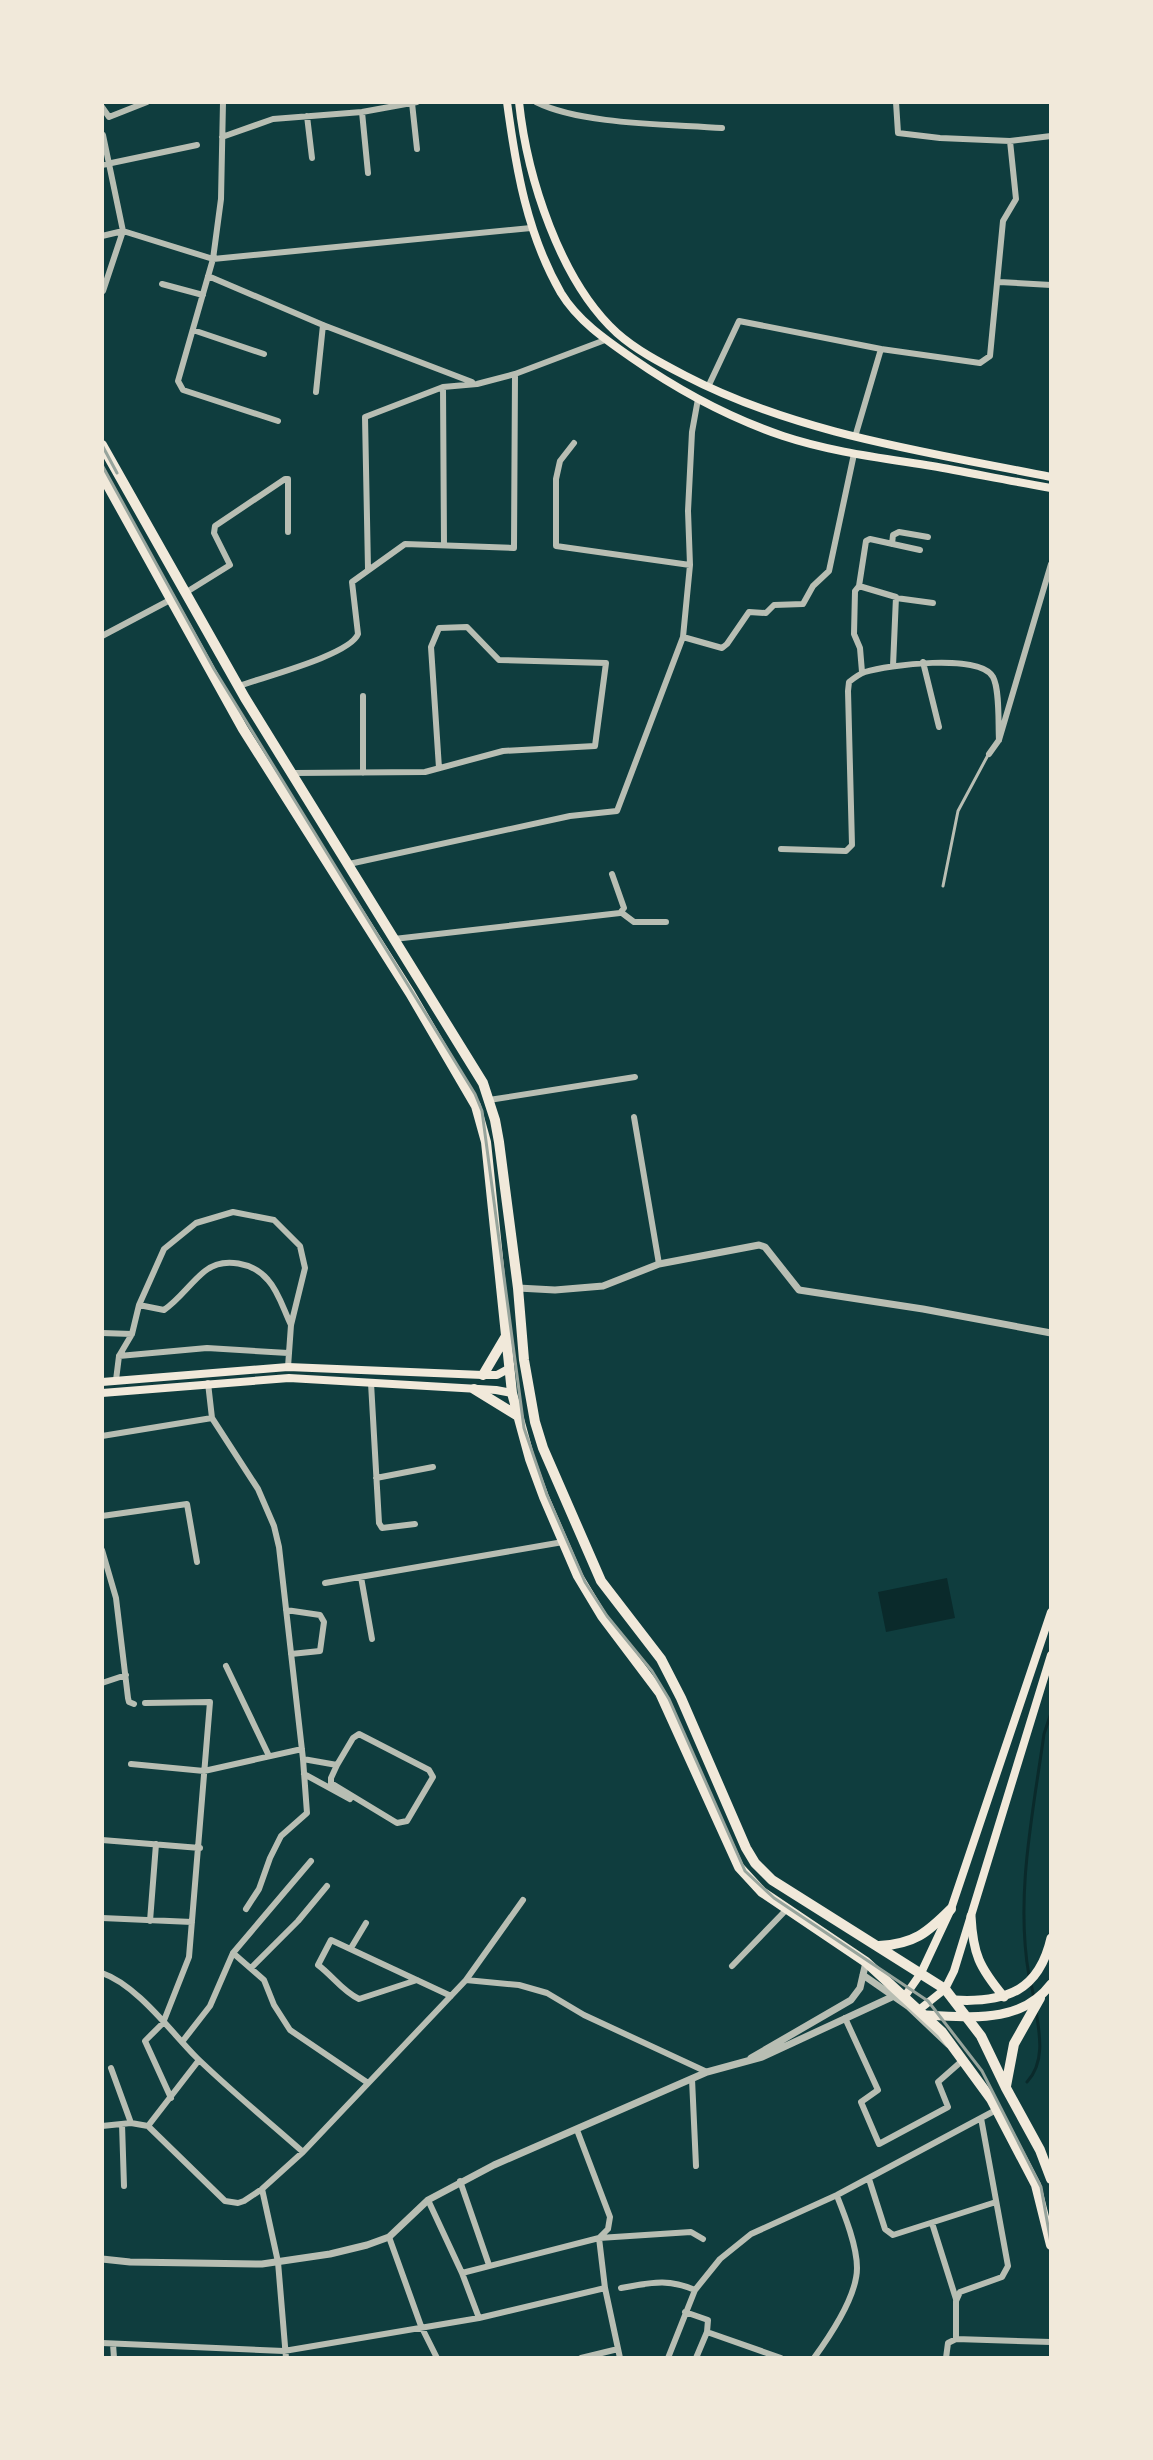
<svg xmlns="http://www.w3.org/2000/svg" width="1153" height="2460" font-family="'Nunito Sans',sans-serif">
  <style>
    .water { fill: #0a2a2b }
    .lines { fill: none; stroke-linecap: round; stroke-linejoin: round }
    .stream { stroke: #0a2a2b; stroke-width: 3 }
    .service { stroke: #b8beb3; stroke-width: 3 }
    .minor { stroke: #b8beb3; stroke-width: 6 }
    .tertiary { stroke: #b8beb3; stroke-width: 7 }
    .secondary { stroke: #f1e9da; stroke-width: 8 }
    .primary { stroke: #f1e9da; stroke-width: 9 }
    .trunk { stroke: #f1e9da; stroke-width: 10 }
    .rail { stroke: #97a49c; stroke-width: 3 }
  </style>
  <rect width="100%" height="100%" fill="#0f3d3e"/>
  <path class="water" d="M947,1578L955,1618L886,1632L878,1592Z"/>
  <g class="lines">
    <path class="stream" d="M1029,1976C1015,1896 1033,1813 1044,1734L1051,1713
      M1031,1983L1034,1999
      M1027,2082C1045,2063 1040,2035 1036,2011"/>
    <path class="service" d="M943,886L958,811L988,755"/>
    <path class="minor" d="M223,102L221,199L213,259L178,381L183,390L278,421
      M536,102C582,125 669,124 722,128
      M896,102L898,133L940,138L1010,141
      M412,103L417,149
      M102,107L109,117L147,102
      M362,112L368,173
      M307,116L312,158
      M103,135L123,231L103,291
      M222,137L273,119L362,112L417,102
      M102,165L197,145
      M102,236L123,231L213,259L531,228
      M208,276L323,325L472,382
      M999,282L1051,285
      M162,284L203,295
      M193,330L264,354
      M443,387L444,545
      M708,387L739,321L881,349
      M316,392L323,325
      M855,437L881,349L980,363L990,356L1003,221L1016,199L1010,141L1051,136
      M574,443L560,461L556,479V546L690,565
      M892,544L893,535L899,532L928,537
      M368,569L365,417L443,387L477,384L515,374L605,340
      M859,586L855,591L854,634L860,648L862,672
      M185,593L230,565L214,533L215,526L285,479H288V532
      M896,598L933,603
      M102,636L170,600
      M683,637L722,648L727,644L749,612L766,613L774,605L803,604L813,586L829,571L854,454
      M923,662L939,727
      M893,666L896,597L859,586L866,541L870,539L920,550
      M239,686C263,677 350,655 358,634L352,582L405,544L514,548L515,374
      M363,696V773
      M989,754L999,740L1051,564
      M293,773L425,772L503,751L595,746L606,663L499,660L467,627L439,628L431,647L439,768
      M781,849L846,851L852,845L848,691L849,682C854,678 859,674 865,672C887,665 980,653 993,677C1000,690 998,724 999,740
      M349,864L570,816L617,811L683,637L690,565L688,511L692,432L698,399
      M622,913L634,922H666
      M394,939L620,913L624,908L612,874
      M489,1100L635,1077
      M634,1117L659,1264
      M139,1305L164,1310C180,1299 190,1283 205,1271C224,1256 254,1263 268,1280C279,1292 284,1311 291,1325
      M102,1333L132,1334
      M119,1356L207,1348L288,1353
      M116,1380L119,1356L132,1334L139,1305L164,1249L196,1223L233,1212L274,1220L300,1246L305,1268L291,1325L288,1367
      M208,1383L212,1418L258,1489L274,1526L279,1547L303,1759L307,1813L281,1836L270,1858L259,1889L246,1909
      M371,1383L379,1523L382,1528L415,1524
      M102,1436L212,1418
      M376,1478L433,1467
      M102,1516L187,1504L197,1562
      M102,1550L116,1598L128,1698L129,1702L134,1704
      M361,1577L372,1639
      M325,1583L563,1542
      M286,1610L320,1615L324,1622L320,1651L291,1654
      M226,1666L269,1756
      M102,1683L126,1675
      M145,1703L210,1702L189,1957L163,2023L145,2041L171,2098
      M303,1759L337,1765L353,1738L359,1734L429,1770L433,1777L407,1821L397,1823L331,1783V1778L337,1765
      M131,1764L204,1771L302,1749
      M304,1774L350,1799
      M102,1840L200,1848
      M102,1918L192,1922
      M150,1921L156,1844
      M351,1948L366,1923
      M233,1953L264,1980L274,2005L290,2030L368,2083
      M732,1966L787,1909
      M251,1968L298,1921L327,1886
      M102,1973C137,1985 171,2032 197,2058C231,2091 268,2121 303,2152
      M417,1980L359,1999C342,1991 333,1976 318,1965L331,1940L451,1996
      M466,1980L523,1900
      M845,2018L878,2090L861,2102L879,2144L948,2107L938,2082L963,2060
      M182,2042L210,2006L233,1953L311,1861
      M111,2068L131,2123
      M692,2079L696,2166
      M122,2124L124,2186
      M102,2126L131,2123L148,2126L225,2201L238,2203L244,2201L262,2189L303,2152L466,1980L519,1985L547,1993L584,2015L707,2072
      M148,2126L199,2060
      M577,2130L610,2217L608,2229L599,2238
      M869,2179L885,2229L893,2235L996,2202
      M460,2181L489,2265
      M262,2189L278,2262L286,2358
      M428,2200L462,2273L479,2318
      M932,2223L956,2299
      M389,2237L421,2326L437,2358
      M599,2238L691,2232L703,2239
      M462,2273L599,2238L605,2288L620,2358
      M621,2288C651,2283 666,2278 695,2290
      M685,2312L708,2320L707,2332
      M956,2339V2301L960,2292L1002,2277L1008,2266L981,2118
      M102,2343L284,2351L479,2318L605,2288
      M113,2344L114,2358
      M581,2358L618,2349
      M668,2358L695,2290L720,2259L751,2234L837,2195L996,2110
      M696,2358L707,2332L781,2358
      M814,2358C830,2336 857,2296 857,2268C857,2246 845,2216 837,2196
      M946,2358L948,2343L956,2339L1051,2342"/>
    <path class="tertiary" d="M518,1288L555,1290L603,1286L659,1264L759,1245L765,1247L799,1290L923,1309L1051,1333
      M863,1975L909,2007L948,2044
      M751,2058L851,2000L860,1988L866,1962
      M102,2259L130,2262L262,2264L330,2254L367,2245L389,2237L428,2200L494,2165L707,2072L762,2057L894,1996"/>
    <path class="secondary" d="M507,102C516,169 527,234 561,293C578,321 606,340 632,358C678,390 730,418 783,436C831,452 882,458 932,466C971,473 1011,481 1051,488
      M519,102C527,177 560,281 617,333C636,350 661,363 684,375C797,434 927,452 1051,477
      M102,1382L288,1367L483,1375H497L510,1368
      M102,1393L289,1378L496,1390L512,1393
      M905,1996L921,1973L951,1909L1051,1612
      M920,2009L945,1989L954,1971L1051,1655"/>
    <path class="primary" d="M971,1916C973,1954 979,1967 1004,1997
      M954,2000C1006,2003 1039,1991 1051,1938
      M926,2015C971,2017 1021,2024 1051,1984"/>
    <path class="trunk" d="M102,445L245,698L483,1083L495,1120L499,1142L518,1288L524,1360L535,1422L543,1448L601,1581L661,1659L681,1698L746,1848L755,1863L772,1880L945,1989L981,2036L1006,2088L1040,2150L1051,2179
      M102,475L243,729L410,993L476,1106L486,1142L512,1393L530,1459L544,1497L578,1576L602,1616L660,1693L739,1867L762,1892L866,1962L942,2032L991,2099L1036,2185L1051,2245
      M483,1375L506,1336
      M474,1389L518,1416
      M879,1946C914,1944 927,1933 951,1909
      M1006,2086L1014,2044L1040,1998"/>
    <path class="rail" d="M102,445L117,473
      M102,465L214,669L475,1094L482,1111L524,1428L547,1495L585,1582L607,1616L652,1671L669,1699L745,1871L774,1898L928,2001L982,2071L1041,2187L1051,2243"/>
  </g>
  <rect width="1153" height="2460" fill="none" stroke="#f1e9da" stroke-width="208"/>
</svg>
